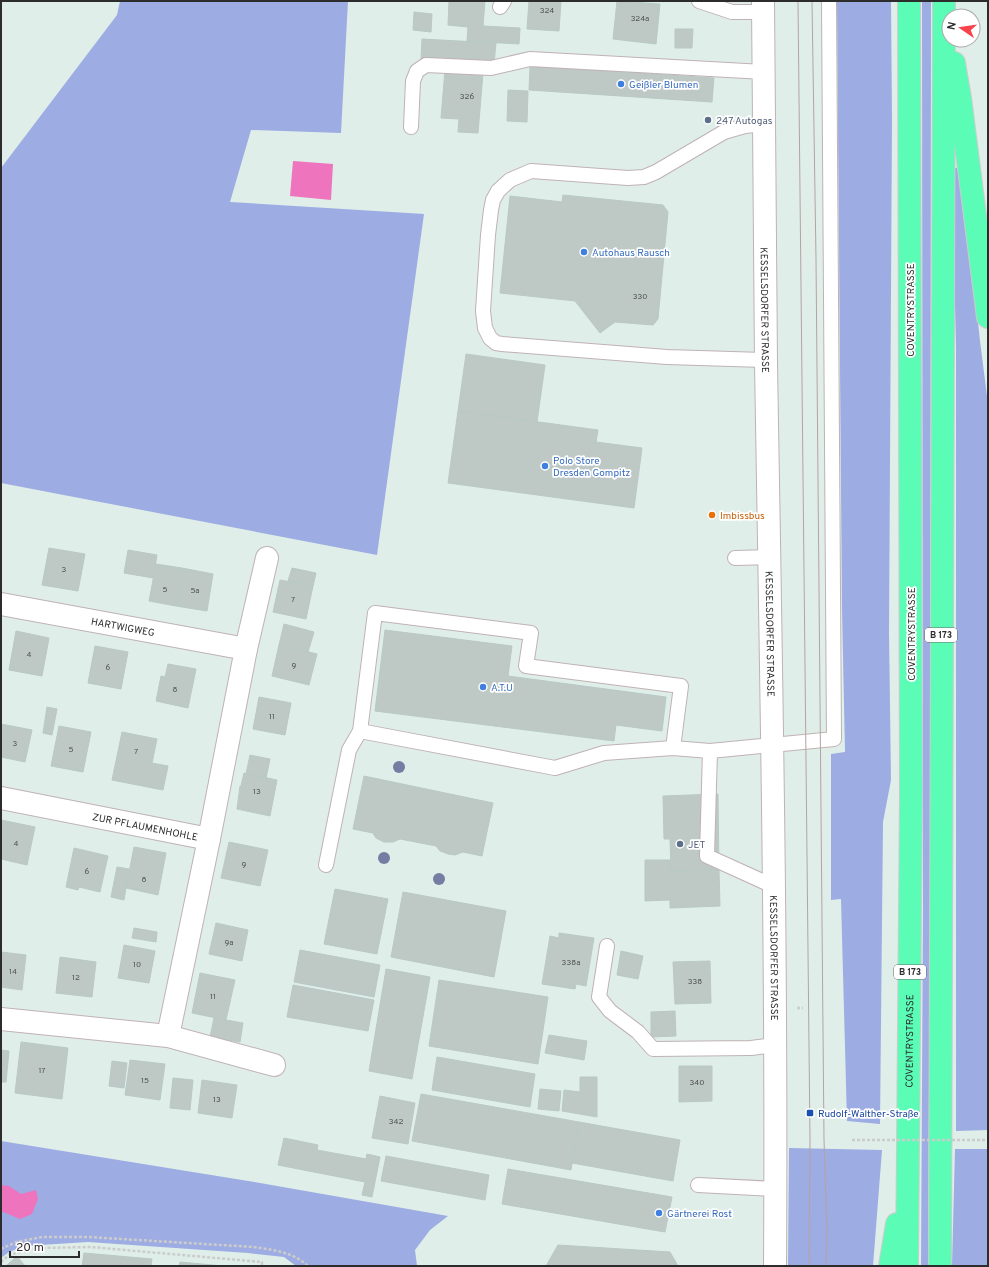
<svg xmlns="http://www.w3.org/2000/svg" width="989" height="1267" font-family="Overpass,sans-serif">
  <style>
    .green { fill: #9dace3 }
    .water { fill: #ee74be }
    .building { fill: #bec9c6; stroke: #b8c9c6 }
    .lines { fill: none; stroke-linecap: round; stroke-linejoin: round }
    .lane-casing { stroke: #c0b2b3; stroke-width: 16 }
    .street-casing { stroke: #c0b2b3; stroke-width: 24 }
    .secondary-casing { stroke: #c0b2b3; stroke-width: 24 }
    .highway-casing { stroke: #ccc; stroke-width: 24 }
    .path { stroke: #ccc; stroke-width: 2.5; stroke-dasharray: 3 2; stroke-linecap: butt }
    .lane { stroke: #fff; stroke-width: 14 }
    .street { stroke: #fff; stroke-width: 22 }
    .secondary { stroke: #fff; stroke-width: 22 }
    .highway { stroke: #5bfdb6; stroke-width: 22 }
    .tram { stroke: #b6a2a2; stroke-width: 1 }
    .path-bridge { stroke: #ccc; stroke-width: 2.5; stroke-dasharray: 3 2; stroke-linecap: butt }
    .tree { fill: #747ea3 }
    .shop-dot { fill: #3f7fe0; stroke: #fff; stroke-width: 1.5 }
    .service-dot { fill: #5c6f8a; stroke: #fff; stroke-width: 1.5 }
    .food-dot { fill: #e8710a; stroke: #fff; stroke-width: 1.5 }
    .transit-dot { fill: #1a4fb4; stroke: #fff; stroke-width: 1.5 }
    .labels { text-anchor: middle; stroke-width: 3.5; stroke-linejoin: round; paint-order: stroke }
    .number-label { font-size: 8px; fill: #505352 }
    .shield { fill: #fff; stroke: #6b6b6b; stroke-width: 1 }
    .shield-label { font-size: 9px; font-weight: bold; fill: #2c2c2c }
    .shop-label { font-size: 10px; fill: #366cbe; stroke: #fff; text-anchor: start }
    .service-label { font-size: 10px; fill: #4e5e75; stroke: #fff; text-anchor: start }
    .street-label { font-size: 10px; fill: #2c2c2c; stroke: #fff }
    .food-label { font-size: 10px; fill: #c56008; stroke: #fff; text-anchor: start }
    .transit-label { font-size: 10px; fill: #164399; stroke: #fff; text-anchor: start }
  </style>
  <rect width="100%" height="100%" fill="#dfeee9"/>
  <path class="green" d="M120,1H348L341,133L251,130L230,202L424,214L377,555L1,483V168L117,15Z
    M837,1H891L892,119L889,633L891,780L883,822L880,1124L847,1121L841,899L831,900V754L845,752L842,609Z
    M922,1H931L930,906L928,1266H921L923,907Z
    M962,167L980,341L988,404V1130L956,1131V348L954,260L955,168Z
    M1,1141L260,1183L448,1216L430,1230L415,1250L417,1266H296L284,1257L248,1253L88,1242L25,1246L9,1252L1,1258Z
    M789,1148L882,1150L873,1266H788Z
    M955,1149H988V1266H952Z"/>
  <path class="water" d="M293,161L333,164L331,200L290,196Z
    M1,1185L9,1186L21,1194L36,1190L38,1199L32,1214L20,1219L1,1211Z"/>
  <path class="building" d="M449,1H485L483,26L520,28L519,44L467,41L468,27L448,25Z
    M529,1H561L559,31L527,29Z
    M617,1L660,4L656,44L613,39Z
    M414,12L432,14L431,32L413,30Z
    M675,29H693L692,48H675Z
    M422,39L496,43L494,64L421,60Z
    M530,66L714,78L712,102L529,90Z
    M445,70L483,73L478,133L458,132L459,119L441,118Z
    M508,90L528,91L527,122L507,121Z
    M563,195L663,205L668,212L658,319L653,325L615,322L600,333L575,301L500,293L510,196L562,202Z
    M466,354L545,365L537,422L458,411Z
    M458,411L598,430L596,442L642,448L634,508L448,483Z
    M49,548L85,554L78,591L42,585Z
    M128,550L157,555L153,578L124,573Z
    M156,564L182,568L176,606L149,601Z
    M182,568L213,574L207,611L176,606Z
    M292,568L316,573L313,586L288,581Z
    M280,580L313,586L306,619L273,612Z
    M284,624L314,632L308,652L279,645Z
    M385,630L512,646L508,676L666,697L662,731L616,725L614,741L375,711Z
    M16,631L49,638L42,676L9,670Z
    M279,645L317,654L309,685L272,676Z
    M95,646L128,652L121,689L88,683Z
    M168,664L196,669L188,708L156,701L161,676L165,677Z
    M259,697L291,703L285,735L253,729Z
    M47,707L57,709L52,735L43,733Z
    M1,724L32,730L25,762L1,757Z
    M59,726L91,732L83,772L51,766Z
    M122,732L157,739L152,763L168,766L163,790L112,780Z
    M250,755L270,759L266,778L246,774Z
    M244,773L277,780L270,816L237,809L240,786H241Z
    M364,776L493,803L482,856L463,852L455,855L448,854L440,851L436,846L400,839L393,842H384L376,838L373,833L353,829Z
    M718,794L719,870L671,871L670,839H664L663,796Z
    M1,820L35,827L27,865L1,859Z
    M229,842L268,850L260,886L221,878Z
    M134,847L166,853L158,895L126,888Z
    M74,848L108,856L100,892L79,887L78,890L66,887Z
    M645,860H670L671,871L719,870L720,906L670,908V900L645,901Z
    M117,867L129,869L124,900L111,897Z
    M335,889L388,899L377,954L324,944Z
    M403,892L506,911L494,977L391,957Z
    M216,923L248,930L242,961L209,954Z
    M134,928L157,932L156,942L132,938Z
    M559,933L594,938L586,986L576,984L575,989L542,984L550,936L559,938Z
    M124,945L155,951L149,983L118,978Z
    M300,950L380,965L374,997L294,982Z
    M621,951L643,956L638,979L617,975Z
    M1,952L26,955L22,990L1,987Z
    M60,957L96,962L92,997L56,993Z
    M710,961L711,1003L675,1004L673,962Z
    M386,969L430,977L412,1079L369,1071Z
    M200,973L235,980L226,1020L192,1013Z
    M439,980L548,997L538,1064L429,1046Z
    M293,985L374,1000L368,1031L287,1017Z
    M675,1011L676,1036L651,1037V1012Z
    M214,1018L243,1023L240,1042L210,1037Z
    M549,1035L587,1041L584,1060L545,1053Z
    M21,1042L68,1048L62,1099L15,1093Z
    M1,1050L9,1051L6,1082H1Z
    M437,1057L535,1074L530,1107L432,1090Z
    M130,1060L165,1064L160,1100L125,1095Z
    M112,1061L127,1063L124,1088L109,1086Z
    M679,1066H712V1101L679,1102Z
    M580,1077H597V1117L562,1111L564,1090L580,1092Z
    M173,1078L193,1080L190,1110L170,1108Z
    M202,1080L237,1085L232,1118L198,1113Z
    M540,1089L561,1091L559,1111L538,1109Z
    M421,1094L579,1122L571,1170L412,1141Z
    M380,1096L415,1103L408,1144L372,1138Z
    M579,1122L680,1140L673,1181L572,1163Z
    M284,1138L318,1145L317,1150L366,1159L367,1154L380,1157L372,1197L362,1195L365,1182L278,1165Z
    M386,1156L489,1175L485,1200L381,1181Z
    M508,1169L672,1197L665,1232L502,1204Z
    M558,1245L670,1252L678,1266H546Z
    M84,1253L152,1259L151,1266H82Z
    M17,1256L25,1266H6Z
    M180,1262L223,1266H179Z"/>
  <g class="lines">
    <g class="lane-casing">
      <path id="lane" d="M699,1L732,12H763
        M500,7L504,1
        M765,124L745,126L724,132L656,172L644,177L628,178L531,171L510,180L498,191L493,200L491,210L488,235L483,311L485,328L490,338L496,343L502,344L667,357L766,360
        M411,127L413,81L417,71L426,65L491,68L530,59L764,72
        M735,558L770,557
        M360,731L375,613L531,633L526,666L681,686L673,748
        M326,865L349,750L360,731L555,768L604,753L673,748L710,751
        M773,886L707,856L710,751L834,739L829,1
        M607,946L599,997L610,1011L638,1032L653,1049L751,1048L775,1045
        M698,1185L776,1189"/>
    </g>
    <g class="street-casing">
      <g id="street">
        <path id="s1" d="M1,604L246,649L209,839"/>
        <path d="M246,649L267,558"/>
        <path id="s2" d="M1,798L209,839L168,1036L1,1019"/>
        <path d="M168,1036L274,1065"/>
      </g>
    </g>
    <g class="secondary-casing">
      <g id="secondary">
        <path id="s3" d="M763,1C764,122 764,243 766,363C771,664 777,965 775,1266"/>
      </g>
    </g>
    <g class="highway-casing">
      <g id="highway">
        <path d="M954,63L960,98L988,317"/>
        <path d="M890,1266L897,1224"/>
        <path id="s4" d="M907,1266L911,792L909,1"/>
        <path d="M940,1266L944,1"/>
      </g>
    </g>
    <path class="path" d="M797,1008H803
      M1,1249L16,1242L42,1237H88L254,1247C273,1250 293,1252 308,1266
      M1,1262L9,1255L20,1252L40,1248L91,1247L262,1262V1266"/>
    <use href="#lane" class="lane"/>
    <use href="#street" class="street"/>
    <use href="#secondary" class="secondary"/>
    <use href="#highway" class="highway"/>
    <path class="tram" d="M798,1L810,1140L809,1266
      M812,1L816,259L824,1140L827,1231L826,1266"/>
    <path class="path-bridge" d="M852,1140H988"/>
  </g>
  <g class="tree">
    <circle cx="399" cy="767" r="6"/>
    <circle cx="384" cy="858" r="6"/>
    <circle cx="439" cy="879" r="6"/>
  </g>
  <g class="shop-dot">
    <circle cx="621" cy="84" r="4"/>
    <circle cx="584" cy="252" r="4"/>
    <circle cx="545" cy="466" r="4"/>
    <circle cx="483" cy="687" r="4"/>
    <circle cx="659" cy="1213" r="4"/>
  </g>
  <g class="service-dot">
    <circle cx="708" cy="120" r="4"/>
    <circle cx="680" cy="844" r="4"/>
  </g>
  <circle class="food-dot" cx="712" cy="515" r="4"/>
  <rect class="transit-dot" x="806" y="1109" width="8" height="8" rx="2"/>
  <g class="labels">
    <g class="number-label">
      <text x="547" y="13">324</text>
      <text x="640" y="21">324a</text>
      <text x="467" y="99">326</text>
      <text x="640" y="299">330</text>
      <text x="64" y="572">3</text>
      <text x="165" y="592">5</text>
      <text x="195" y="593">5a</text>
      <text x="293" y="602">7</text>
      <text x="29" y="657">4</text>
      <text x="294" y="668">9</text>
      <text x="108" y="670">6</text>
      <text x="175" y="692">8</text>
      <text x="272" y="719">11</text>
      <text x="15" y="746">3</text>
      <text x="71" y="752">5</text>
      <text x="136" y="754">7</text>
      <text x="257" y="794">13</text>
      <text x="16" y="846">4</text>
      <text x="244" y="867">9</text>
      <text x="87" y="874">6</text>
      <text x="144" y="882">8</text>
      <text x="229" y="945">9a</text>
      <text x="571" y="965">338a</text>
      <text x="137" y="967">10</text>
      <text x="13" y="974">14</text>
      <text x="76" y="980">12</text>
      <text x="695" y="984">338</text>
      <text x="213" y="999">11</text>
      <text x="42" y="1073">17</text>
      <text x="145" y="1083">15</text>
      <text x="697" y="1085">340</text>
      <text x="217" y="1102">13</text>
      <text x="396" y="1124">342</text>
    </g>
    <g class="shield">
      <rect x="925" y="628" width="32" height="14" rx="3"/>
      <rect x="894" y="965" width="32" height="14" rx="3"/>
    </g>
    <g class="shield-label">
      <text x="941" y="638">B 173</text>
      <text x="910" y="975">B 173</text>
    </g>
    <g class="shop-label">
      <text x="629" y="88">Geißler Blumen</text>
      <text x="592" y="256">Autohaus Rausch</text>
      <text x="553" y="464">Polo Store<tspan x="553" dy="12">Dresden Gompitz</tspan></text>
      <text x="491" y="691">A.T.U</text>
      <text x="667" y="1217">Gärtnerei Rost</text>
    </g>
    <g class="service-label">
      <text x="716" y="124">247 Autogas</text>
      <text x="688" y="848">JET</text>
    </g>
    <g class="street-label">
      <text dy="4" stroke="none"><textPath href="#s3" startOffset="309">KESSELSDORFER STRASSE</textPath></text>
      <text transform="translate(910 310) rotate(-90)" y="4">COVENTRYSTRASSE</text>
      <text dy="4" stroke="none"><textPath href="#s1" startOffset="124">HARTWIGWEG</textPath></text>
      <text dy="4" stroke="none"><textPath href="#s3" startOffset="633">KESSELSDORFER STRASSE</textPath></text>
      <text transform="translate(911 634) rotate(-90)" y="4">COVENTRYSTRASSE</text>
      <text dy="4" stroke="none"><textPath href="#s2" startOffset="147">ZUR PFLAUMENHOHLE</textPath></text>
      <text dy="4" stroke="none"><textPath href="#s3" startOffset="957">KESSELSDORFER STRASSE</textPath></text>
      <text dy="4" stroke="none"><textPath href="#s4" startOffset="225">COVENTRYSTRASSE</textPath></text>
    </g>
    <g class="food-label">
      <text x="720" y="519">Imbissbus</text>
    </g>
    <g class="transit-label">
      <text x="818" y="1117">Rudolf-Walther-Straße</text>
    </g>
  </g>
  <rect width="989" height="1267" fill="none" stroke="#2c2c2c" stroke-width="4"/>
  <g transform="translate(961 28) rotate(283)"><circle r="19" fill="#ffffff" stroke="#ababab"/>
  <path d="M0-3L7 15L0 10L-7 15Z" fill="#f8424c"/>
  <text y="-6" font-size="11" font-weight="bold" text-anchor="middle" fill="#2c2c2c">N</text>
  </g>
  <path d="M10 1251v6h69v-6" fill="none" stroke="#2c2c2c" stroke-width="2"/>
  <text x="16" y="1251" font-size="12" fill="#2c2c2c" stroke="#ffffff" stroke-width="3" paint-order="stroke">20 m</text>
</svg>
